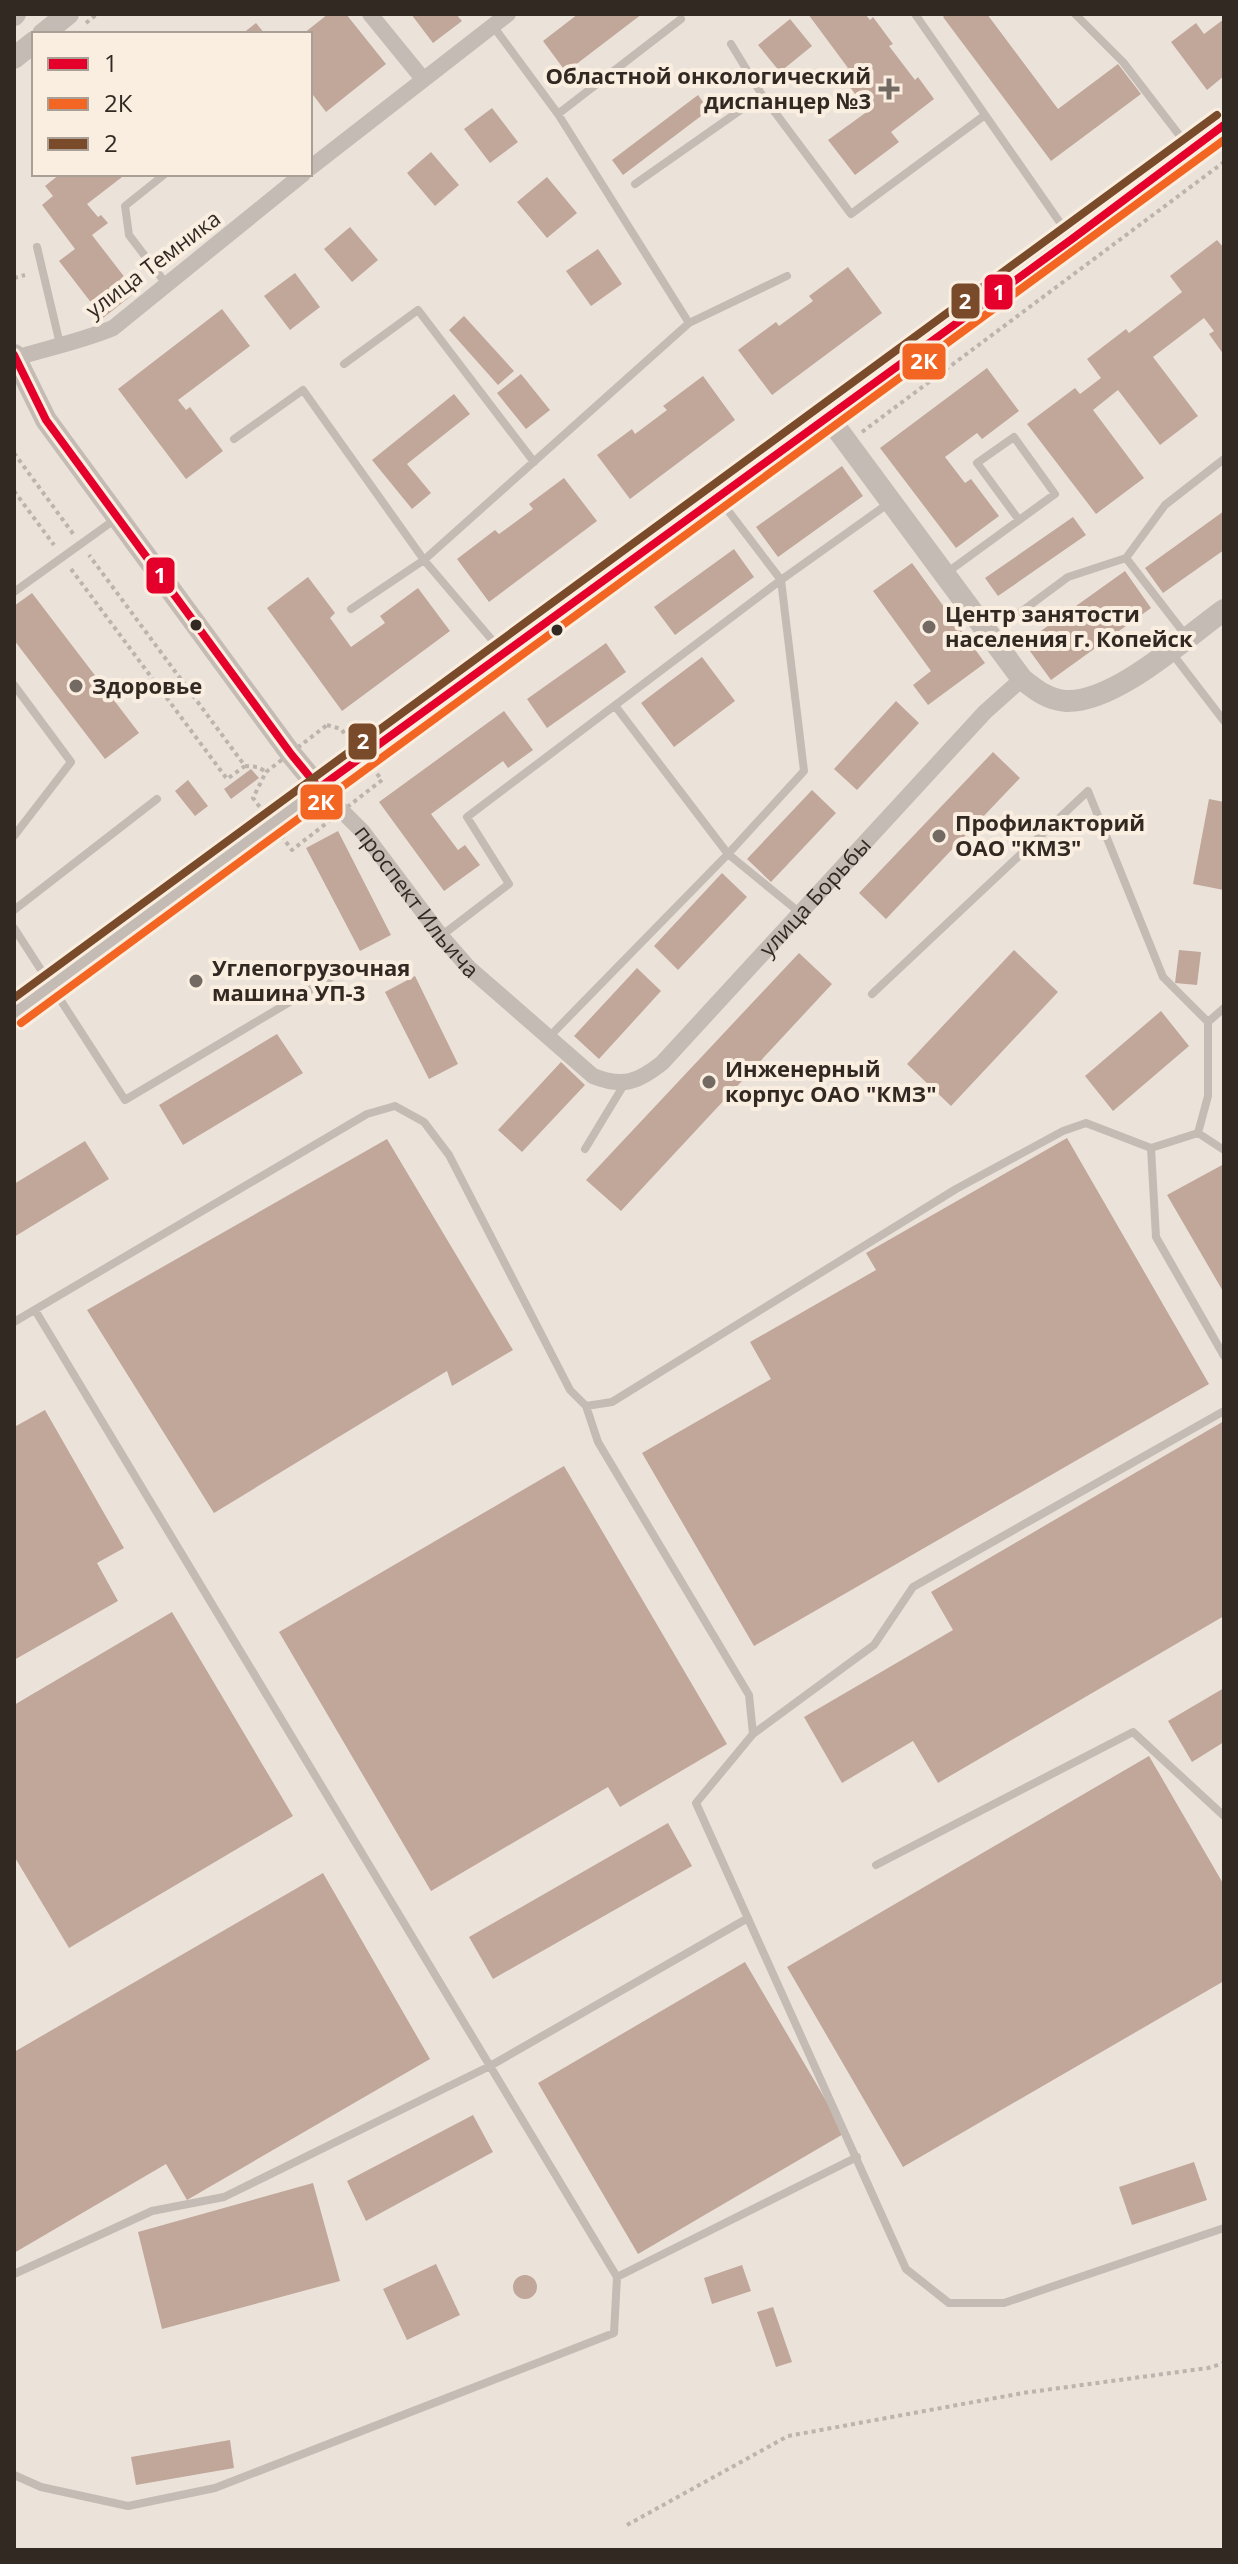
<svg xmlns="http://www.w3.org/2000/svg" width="1238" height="2564" font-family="'Open Sans',sans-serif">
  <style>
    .building { fill: #c1a69a }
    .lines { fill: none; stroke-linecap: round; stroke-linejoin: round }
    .path { stroke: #bcb4ad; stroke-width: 4; stroke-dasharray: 4 4; stroke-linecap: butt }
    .service { stroke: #c4bcb4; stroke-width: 8 }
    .minor { stroke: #c4bcb4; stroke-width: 16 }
    .tertiary { stroke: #c4bcb4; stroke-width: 22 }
    .bus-1-casing { stroke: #faeee0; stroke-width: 14 }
    .bus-2-casing { stroke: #faeee0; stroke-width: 14 }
    .bus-3-casing { stroke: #faeee0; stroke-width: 14 }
    .bus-1 { stroke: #e4002b; stroke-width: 8 }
    .bus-2 { stroke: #f26522; stroke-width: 8 }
    .bus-3 { stroke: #7a4b2a; stroke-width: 8 }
    .poi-dot { fill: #736a63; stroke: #faeee0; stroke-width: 3 }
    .bus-dot { fill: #332923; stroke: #faeee0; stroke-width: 3 }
    .labels { text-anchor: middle; stroke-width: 8; stroke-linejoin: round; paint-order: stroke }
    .poi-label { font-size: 22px; font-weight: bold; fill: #332923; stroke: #faeee0; text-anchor: start }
    .street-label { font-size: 22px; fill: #332923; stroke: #faeee0 }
    .line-badge { stroke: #faeee0; stroke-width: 3 }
    .badge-label { font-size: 22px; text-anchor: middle; font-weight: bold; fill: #fff }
  </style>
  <rect width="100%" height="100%" fill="#ebe3da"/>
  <path class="building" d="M328,14H346L386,64L326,112L310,91V34H303Z
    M411,14H456L462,21L433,43Z
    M578,14H642L566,72L543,41Z
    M808,14H865L870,20L873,17L893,44L889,46L915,80L918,77L934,99L891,132L899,142L855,175L828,140L868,111L840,74L848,68Z
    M946,14H987L1058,109L1118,64L1141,94L1051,161L943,17Z
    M790,19L812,46L780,72L758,45Z
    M1224,19V76L1207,90L1171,42L1196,23L1204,34Z
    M256,23L265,34H242Z
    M698,95L709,110L623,175L612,160Z
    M492,108L518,142L490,163L464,129Z
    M431,152L459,185L435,206L407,173Z
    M60,174H126L87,204L98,217L101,215L108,223L92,235L136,292L103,318L59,261L75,249L42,205L53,196L45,186Z
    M547,177L577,213L547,238L517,202Z
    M350,227L378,260L352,282L324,249Z
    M1217,240L1224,248V355L1209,334L1214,331L1204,318L1153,357L1198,416L1160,445L1118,390L1093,410L1144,478L1096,514L1027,424L1075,388L1080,394L1101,378L1087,359L1126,329L1129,333L1182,292L1170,276Z
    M598,249L622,284L591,306L566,271Z
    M848,267L882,313L772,395L738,350L776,322L779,326L813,301L809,296Z
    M295,273L320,307L290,330L264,296Z
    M222,309L250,346L178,400L186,410L190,407L223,451L186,479L118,389Z
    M464,316L514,371L498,385L449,330Z
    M987,368L1019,411L982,439L977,433L945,457L965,483L971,479L999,516L956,548L880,448Z
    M521,374L550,410L526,429L497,393Z
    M703,376L735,420L630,499L597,455L632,429L635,434L667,410L663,406Z
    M454,394L470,414L407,464L431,493L412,509L372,460Z
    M842,466L863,496L778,557L756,527Z
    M564,478L597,521L489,602L457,559L495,530L499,534L533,509L529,504Z
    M1224,511V550L1163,593L1145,568Z
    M1073,517L1086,535L998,596L985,578Z
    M734,549L754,577L675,635L654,607Z
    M912,563L985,663L928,705L913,685L931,671L873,591Z
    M1125,571L1151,608L1051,680L1024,643Z
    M308,577L335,613L330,618L351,647L385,623L380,616L418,588L450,631L342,711L267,608Z
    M32,593L139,733L105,759L14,640V606Z
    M606,643L626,672L547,728L527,699Z
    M702,657L735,701L674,747L641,703Z
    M896,701L919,723L857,790L834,769Z
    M504,711L533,750L508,768L503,761L431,814L458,850L465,845L480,865L444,891L379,802Z
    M993,752L1020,778L886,919L859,893Z
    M251,769L259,778L231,799L224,789Z
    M188,780L208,806L195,816L175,791Z
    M812,790L836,813L771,882L747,859Z
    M1209,799L1224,802V890L1193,884Z
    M338,831L391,935L360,951L306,848Z
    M722,873L747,897L678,970L654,946Z
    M1014,950L1058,992L951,1106L907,1064Z
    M1179,950L1201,952L1197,985L1175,983Z
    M799,953L832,984L621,1211L586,1180Z
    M637,968L661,991L599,1059L574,1036Z
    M415,976L458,1064L429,1079L385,992Z
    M1161,1011L1189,1046L1113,1111L1085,1076Z
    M277,1034L303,1073L183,1145L159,1105Z
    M561,1062L585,1085L522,1152L498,1130Z
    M1067,1138L1209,1384L754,1646L642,1453L771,1379L750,1342L876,1270L866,1253Z
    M387,1139L513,1350L452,1386L447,1371L214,1513L87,1310Z
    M85,1141L109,1179L14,1237V1184Z
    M1224,1164V1293L1167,1195Z
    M45,1410L124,1548L97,1563L118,1601L14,1660V1422L16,1426Z
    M1224,1421V1616L938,1783L913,1741L842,1783L804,1717L953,1630L931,1592Z
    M564,1466L727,1744L620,1807L608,1787L431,1891L279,1632Z
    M172,1612L293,1816L69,1948L14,1856V1705Z
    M1224,1688V1742L1192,1762L1168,1721Z
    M1149,1756L1224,1885V1981L903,2167L787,1967Z
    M668,1823L692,1866L493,1979L469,1937Z
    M323,1873L430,2059L187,2200L166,2164L14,2253V2052Z
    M745,1962L845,2133L638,2254L538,2083Z
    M473,2115L493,2152L366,2221L347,2181Z
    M1194,2162L1207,2200L1132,2225L1119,2187Z
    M313,2183L340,2281L162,2329L138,2232Z
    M436,2264L460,2315L407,2340L383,2289Z
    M742,2265L751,2291L712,2304L704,2278Z
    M513 2287a12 12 0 1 1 24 0a12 12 0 1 1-24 0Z
    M773,2307L792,2362L776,2367L757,2312Z
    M230,2440L234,2468L136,2485L131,2457Z"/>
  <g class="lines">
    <path class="path" d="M86,23L97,14
      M14,278L25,275
      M862,432L1224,162
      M14,453L74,535
      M14,491L54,545
      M71,569L227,779L245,766L89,555
      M327,725L341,729L382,780L292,850L253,798L266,772Z
      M245,766L258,767L266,772
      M627,2525L788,2436L1023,2393L1208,2368L1224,2363"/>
    <path class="service" d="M915,14L1070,237
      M1075,14L1123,62L1190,149
      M493,26L558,114L681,19
      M731,44L762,95
      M165,174L125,206L129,235L167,285
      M635,184L762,95L851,214L985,115
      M37,247L60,344
      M689,323L787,276
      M344,364L418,310L534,462
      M234,439L303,390L424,560L689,323L558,114
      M1126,558L1187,637
      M945,574L1055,494L1014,437L977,463L1019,520
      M14,592L117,518
      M351,609L424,560L504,654
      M1014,617L1068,577L1126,558L1165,505L1224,459
      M1171,652L1224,721
      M14,685L71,762L14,836
      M616,707L728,854L799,912
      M14,910L157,799
      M14,928L125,1100L335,975
      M441,936L509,884L467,817L781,580L889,503
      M872,994L1088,791L1163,977L1208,1022
      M549,1037L728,854L804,771L781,580L720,500
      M1198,1133L1151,1148L1156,1237L1224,1356
      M1198,1133L1208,1096V1022L1224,1008
      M1198,1133L1224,1150
      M585,1149L625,1083
      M35,1310L617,2277
      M14,1322L367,1114L395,1106L424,1122L449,1155L570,1390L586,1406L612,1402L956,1189L1063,1131L1086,1123L1151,1148
      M586,1406L598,1442L749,1695L753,1734L696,1803L906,2269L949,2303H1004L1224,2228
      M753,1734L874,1645L913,1587L1224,1411
      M876,1865L1133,1732L1224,1816
      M14,2274L152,2211L224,2197L490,2066L748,1918
      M14,2475L41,2487L128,2506L215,2488L614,2333L617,2277L857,2157"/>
    <g class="minor">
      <path d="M370,14L423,79"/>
      <path d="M310,168L508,14"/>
      <path d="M15,358C48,348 82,341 113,328L303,174"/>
      <path id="s1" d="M319,788L363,832L441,936L469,968L593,1076C623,1088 638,1082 662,1063L985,712L1022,679"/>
    </g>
    <path class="tertiary" d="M14,15L15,14
      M43,34L68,14
      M14,58L34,42
      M14,355L46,420L291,754L319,788
      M829,418L1022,679C1036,690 1048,700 1066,701C1115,703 1185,638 1224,610
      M14,1013L271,823L364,757L829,418L1224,125"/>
    <g class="bus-1-casing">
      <path id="bus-1" d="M14,355L46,420L291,754L319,788
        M319,788L1072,239L1224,125"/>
    </g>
    <g class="bus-2-casing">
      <path id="bus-2" d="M21,1023C421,727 825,436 1224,140"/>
    </g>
    <g class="bus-3-casing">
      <path id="bus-3" d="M14,998C414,702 817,412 1217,115"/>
    </g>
    <use href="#bus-1" class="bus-1"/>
    <use href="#bus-2" class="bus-2"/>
    <use href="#bus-3" class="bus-3"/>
  </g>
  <g class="poi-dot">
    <path d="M885 77h8v8h8v8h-8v8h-8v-8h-8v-8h8z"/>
    <circle cx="929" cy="627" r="8"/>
    <circle cx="76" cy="686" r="8"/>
    <circle cx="939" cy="836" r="8"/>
    <circle cx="196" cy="981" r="8"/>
    <circle cx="709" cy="1082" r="8"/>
  </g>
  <g class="bus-dot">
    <circle cx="196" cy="625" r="7"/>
    <circle cx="557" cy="630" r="7"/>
  </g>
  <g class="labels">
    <g class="poi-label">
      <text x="871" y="84" text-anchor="end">Областной онкологический<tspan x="871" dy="25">диспанцер №3</tspan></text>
      <text x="945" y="622">Центр занятости<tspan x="945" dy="25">населения г. Копейск</tspan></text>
      <text x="92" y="694">Здоровье</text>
      <text x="955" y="831">Профилакторий<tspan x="955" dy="25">ОАО "КМЗ"</tspan></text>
      <text x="212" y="976">Углепогрузочная<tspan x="212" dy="25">машина УП-3</tspan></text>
      <text x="725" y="1077">Инженерный<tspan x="725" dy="25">корпус ОАО "КМЗ"</tspan></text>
    </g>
    <g class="street-label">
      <text transform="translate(153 264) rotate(-37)" y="8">улица Темника</text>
      <text dy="8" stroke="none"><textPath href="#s1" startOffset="700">улица Борьбы</textPath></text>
      <text dy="8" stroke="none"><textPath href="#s1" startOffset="150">проспект Ильича</textPath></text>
    </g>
  </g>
  <g class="line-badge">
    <rect x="983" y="273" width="31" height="38" rx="8" fill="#e4002b"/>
    <rect x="950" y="282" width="31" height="38" rx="8" fill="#7a4b2a"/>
    <rect x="901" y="342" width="46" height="39" rx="8" fill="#f26522"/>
    <rect x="145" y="556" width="31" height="39" rx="8" fill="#e4002b"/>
    <rect x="347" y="722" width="31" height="39" rx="8" fill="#7a4b2a"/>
    <rect x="299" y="783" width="45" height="38" rx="8" fill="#f26522"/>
  </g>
  <g class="badge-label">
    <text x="999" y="300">1</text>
    <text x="965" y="309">2</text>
    <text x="924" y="369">2К</text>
    <text x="160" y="583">1</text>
    <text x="363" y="749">2</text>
    <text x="321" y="810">2К</text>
  </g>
  <rect width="1238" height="2564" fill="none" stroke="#332923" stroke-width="32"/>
  <rect x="32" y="32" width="280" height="144" fill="#faeee0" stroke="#aa9f94" stroke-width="2"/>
  <rect x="48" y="58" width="40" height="12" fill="#e4002b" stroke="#aa9f94" stroke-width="2"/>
  <text x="104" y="72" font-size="24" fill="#332923">1</text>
  <rect x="48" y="98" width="40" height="12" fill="#f26522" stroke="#aa9f94" stroke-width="2"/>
  <text x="104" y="112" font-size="24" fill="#332923">2К</text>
  <rect x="48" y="138" width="40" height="12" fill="#7a4b2a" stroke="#aa9f94" stroke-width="2"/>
  <text x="104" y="152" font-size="24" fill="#332923">2</text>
</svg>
